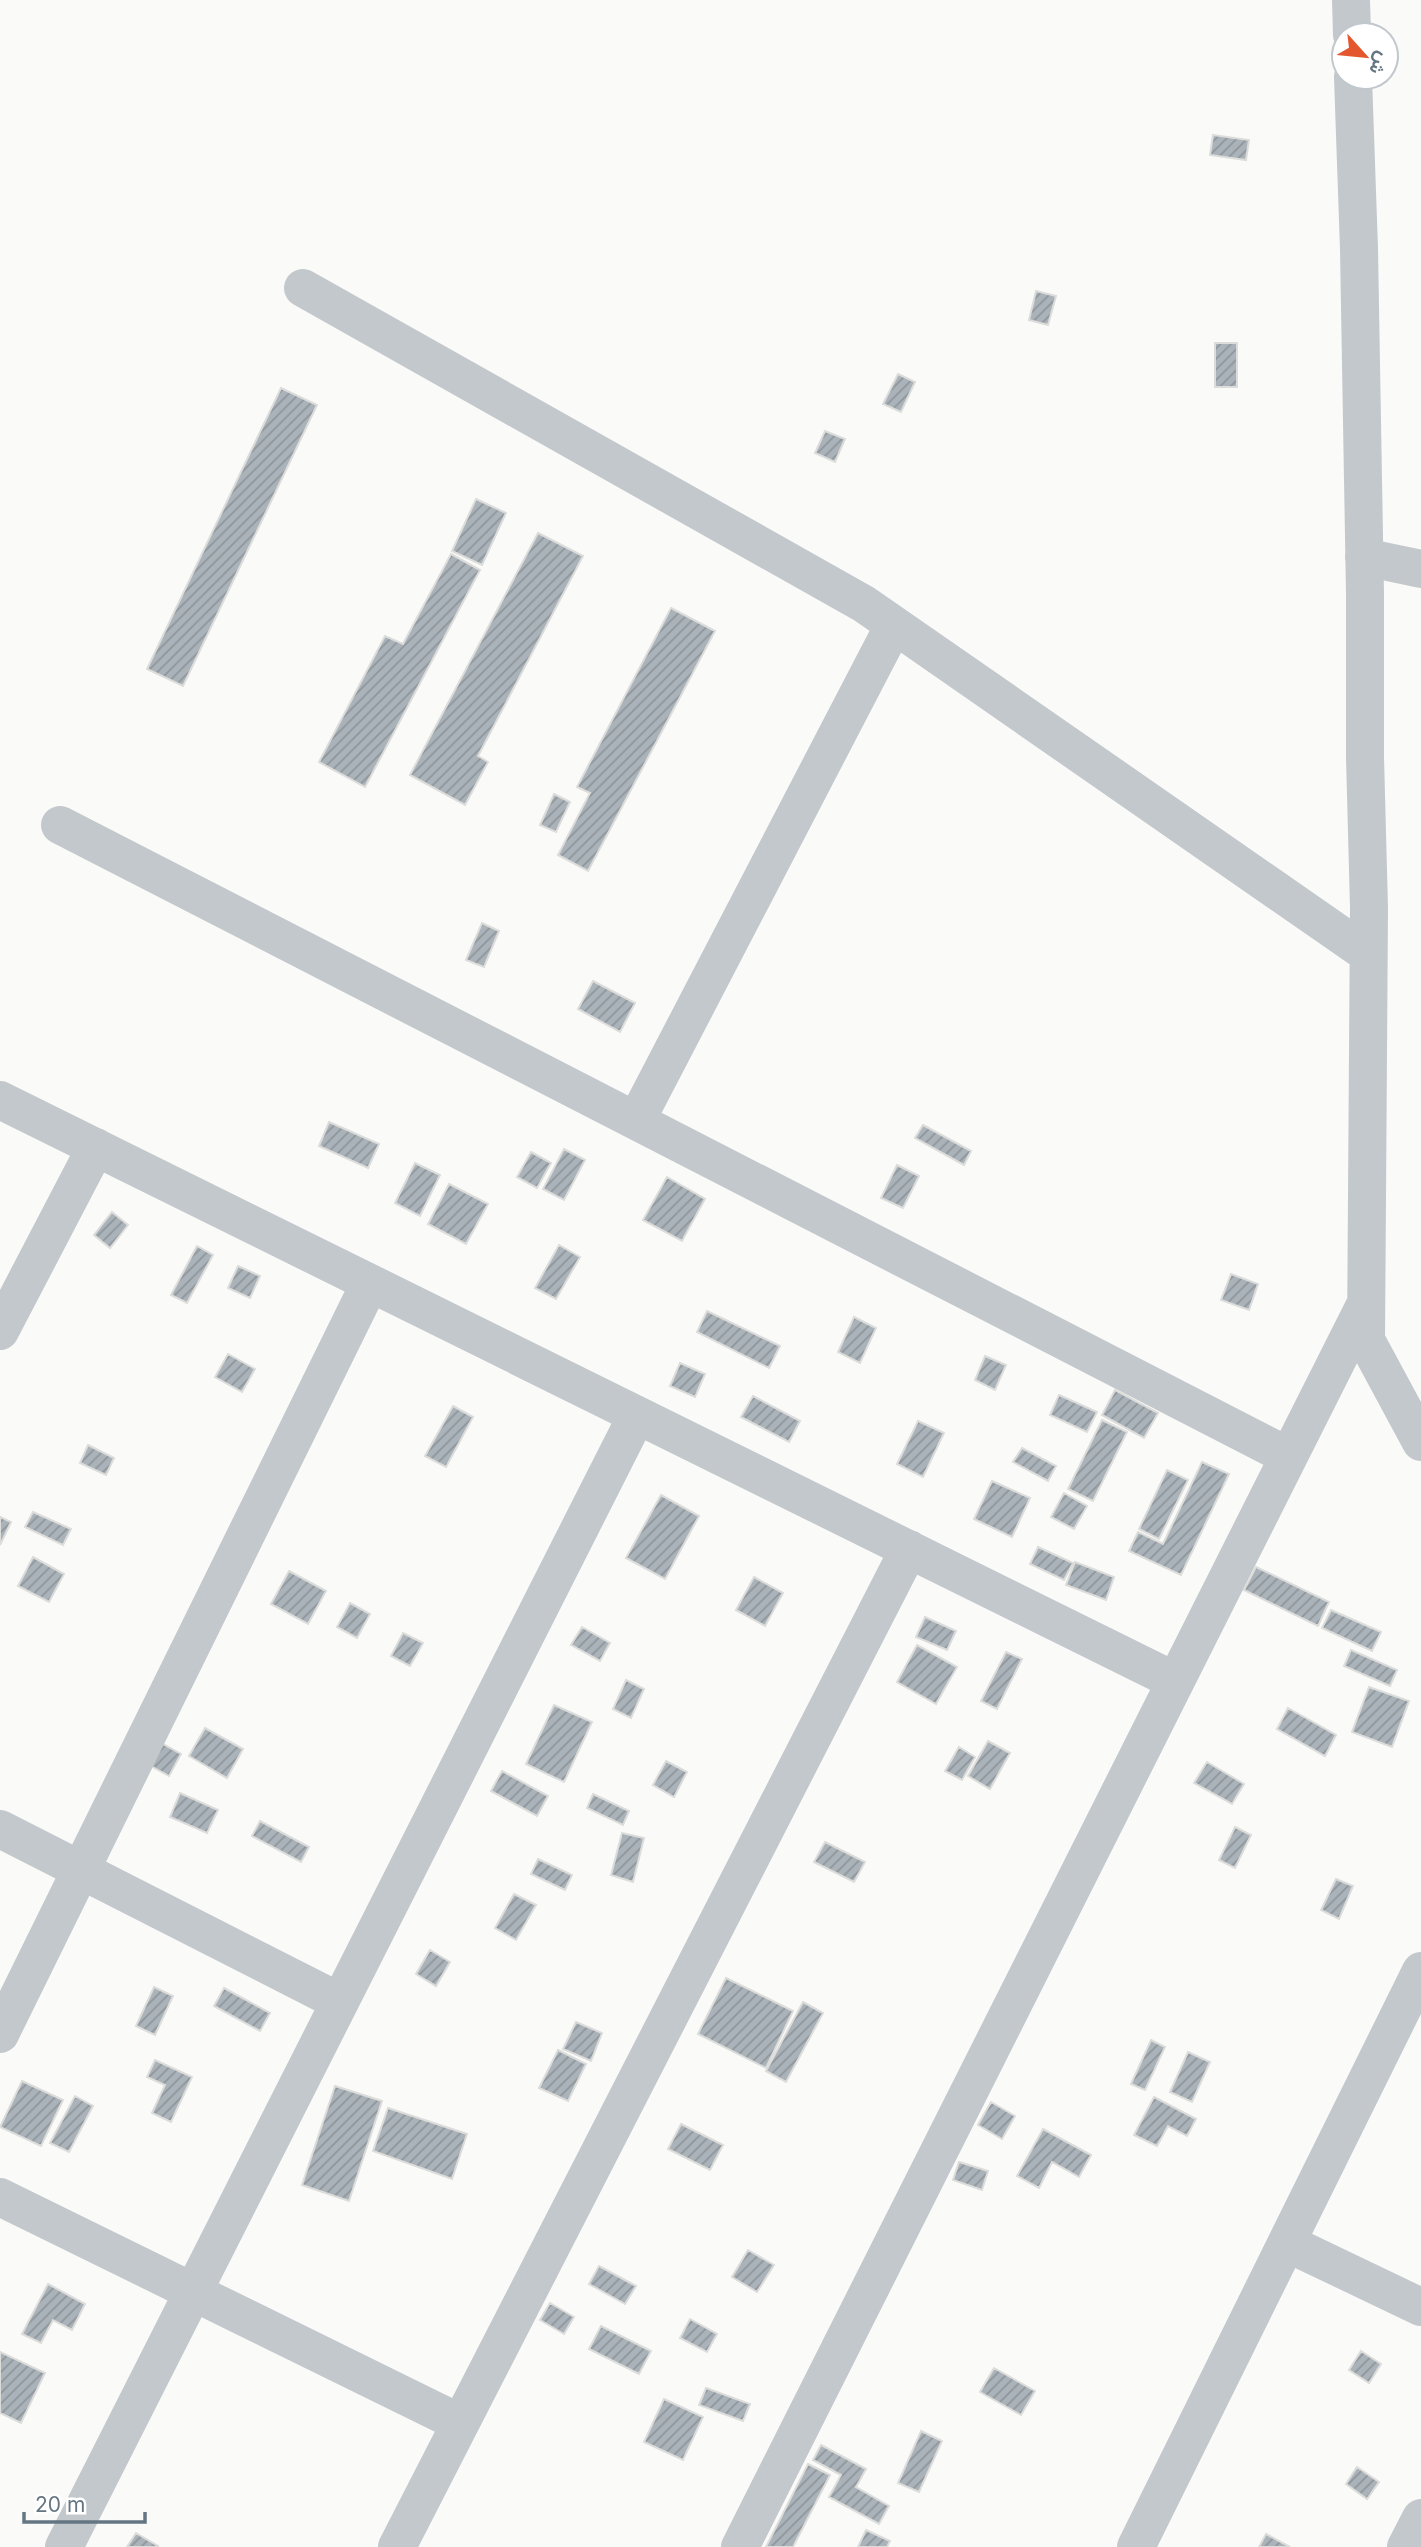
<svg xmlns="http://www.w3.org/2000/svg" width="1421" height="2547" font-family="Inter,Vazirmatn,sans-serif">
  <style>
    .building { fill: url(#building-hatch); stroke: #dcdcda; stroke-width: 2 }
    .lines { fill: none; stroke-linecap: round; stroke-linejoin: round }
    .minor { stroke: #c3c8cc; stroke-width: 38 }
  </style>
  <defs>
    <pattern id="building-hatch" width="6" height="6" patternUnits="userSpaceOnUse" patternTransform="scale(1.75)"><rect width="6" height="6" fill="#aab3b9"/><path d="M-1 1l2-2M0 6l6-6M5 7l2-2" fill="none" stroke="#8e969c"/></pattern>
  </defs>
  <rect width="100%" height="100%" fill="#fafaf8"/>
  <path class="building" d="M1213,135L1249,140L1246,160L1210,155Z
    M1036,291L1056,296L1048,325L1029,320Z
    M1215,343H1237V387H1215Z
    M898,374L915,382L901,412L883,404Z
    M281,388L317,405L183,686L147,669Z
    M825,431L845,439L835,462L815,453Z
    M476,499L506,513L482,565L452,551Z
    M538,533L583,556L478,756L488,762L465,805L410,775Z
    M451,554L480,570L365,787L319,762L385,636L403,644Z
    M671,608L715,631L588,871L558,855L590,793L577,787Z
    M554,794L570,802L556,832L540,825Z
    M482,923L499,931L484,967L466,960Z
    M593,981L635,1003L620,1032L578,1009Z
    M329,1122L379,1144L368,1168L319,1146Z
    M923,1125L971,1151L964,1165L915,1138Z
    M564,1149L585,1160L564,1200L543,1189Z
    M531,1152L551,1163L537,1188L517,1177Z
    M415,1163L440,1175L420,1216L395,1203Z
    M897,1165L919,1176L903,1208L881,1198Z
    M667,1177L705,1199L682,1241L643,1220Z
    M449,1184L488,1204L466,1244L428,1224Z
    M112,1212L128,1225L110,1248L94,1235Z
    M559,1245L580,1257L556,1299L535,1288Z
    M197,1246L213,1255L187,1303L171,1295Z
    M238,1266L260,1276L250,1298L228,1288Z
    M1231,1274L1258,1284L1249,1310L1221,1300Z
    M707,1311L780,1346L769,1368L697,1332Z
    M854,1317L876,1328L860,1363L838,1352Z
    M228,1354L255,1369L242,1392L215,1377Z
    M985,1356L1006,1365L995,1390L975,1380Z
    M680,1363L705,1374L695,1397L670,1386Z
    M1115,1390L1158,1413L1144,1438L1102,1415Z
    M1059,1395L1097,1412L1087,1432L1050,1415Z
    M753,1396L800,1421L789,1442L741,1417Z
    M453,1406L473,1417L446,1467L425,1456Z
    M1102,1420L1127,1432L1093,1501L1068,1489Z
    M918,1421L944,1433L923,1477L897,1464Z
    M88,1445L114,1458L106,1475L80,1463Z
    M1022,1448L1056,1466L1048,1481L1013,1462Z
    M1202,1462L1229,1474L1181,1575L1129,1551L1138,1532L1163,1544Z
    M1167,1470L1188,1480L1159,1539L1139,1529Z
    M992,1481L1030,1498L1012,1537L974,1519Z
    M1064,1493L1087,1506L1074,1529L1051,1517Z
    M661,1495L699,1516L665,1579L626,1558Z
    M33,1512L71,1529L63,1545L25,1527Z
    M0,1517L11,1522L0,1545Z
    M1038,1547L1073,1563L1064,1580L1030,1564Z
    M33,1557L64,1574L49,1602L18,1586Z
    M1075,1562L1114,1577L1106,1600L1066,1585Z
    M1256,1567L1329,1602L1318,1626L1244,1590Z
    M289,1571L326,1591L308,1624L271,1604Z
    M754,1577L783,1593L765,1626L736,1610Z
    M350,1603L370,1614L357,1638L337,1627Z
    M1331,1610L1381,1632L1372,1651L1322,1628Z
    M925,1617L956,1631L947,1650L916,1637Z
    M582,1627L610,1643L600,1661L571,1645Z
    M403,1633L423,1643L410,1666L391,1656Z
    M917,1645L957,1667L936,1704L897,1682Z
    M1351,1650L1397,1670L1390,1686L1344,1666Z
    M1006,1652L1022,1659L997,1709L981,1701Z
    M626,1680L644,1689L631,1718L613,1709Z
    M1369,1687L1409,1701L1392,1747L1352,1732Z
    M554,1705L592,1722L564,1782L526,1764Z
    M1288,1708L1336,1735L1325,1756L1277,1729Z
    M205,1728L243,1749L227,1778L189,1756Z
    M154,1739L181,1754L169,1776L142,1761Z
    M988,1741L1010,1753L990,1789L968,1776Z
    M959,1747L975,1757L962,1780L945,1771Z
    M666,1761L687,1772L674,1797L653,1785Z
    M1207,1762L1244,1784L1232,1804L1194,1783Z
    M502,1771L548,1796L537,1816L491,1791Z
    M180,1793L218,1810L207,1833L170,1817Z
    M593,1794L629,1811L623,1825L587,1808Z
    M260,1821L309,1847L301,1862L252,1836Z
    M1235,1827L1251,1835L1235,1868L1219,1860Z
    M622,1833L644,1838L633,1882L611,1875Z
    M825,1842L865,1862L854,1882L814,1862Z
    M538,1859L572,1875L565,1890L531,1874Z
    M1336,1879L1353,1886L1339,1919L1321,1910Z
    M514,1894L536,1905L516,1940L495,1928Z
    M430,1950L450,1962L436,1986L416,1974Z
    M726,1978L793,2011L766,2068L698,2034Z
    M154,1987L173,1996L155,2035L136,2026Z
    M224,1988L270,2013L260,2031L214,2006Z
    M803,2002L823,2013L786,2082L766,2071Z
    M576,2022L602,2033L591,2061L563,2049Z
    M1151,2040L1165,2047L1145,2090L1131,2084Z
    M558,2050L586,2064L568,2101L539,2088Z
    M1188,2052L1210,2062L1192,2102L1170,2092Z
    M155,2060L192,2077L171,2122L152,2113L165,2085L147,2077Z
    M22,2081L63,2100L41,2146L0,2127Z
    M335,2086L382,2101L349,2201L302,2185Z
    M75,2096L93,2106L69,2152L50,2143Z
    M1154,2097L1196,2119L1187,2136L1168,2126L1157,2146L1134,2135Z
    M991,2102L1015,2116L1002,2139L978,2125Z
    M388,2108L467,2134L452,2179L373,2151Z
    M681,2124L723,2145L710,2170L668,2149Z
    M1043,2129L1091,2155L1079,2177L1052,2162L1039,2188L1017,2176Z
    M959,2162L988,2171L982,2190L953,2180Z
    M748,2250L774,2265L757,2292L732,2277Z
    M599,2266L636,2286L625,2304L589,2284Z
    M48,2284L85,2304L72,2330L53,2320L41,2343L22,2334Z
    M550,2303L574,2317L564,2334L540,2320Z
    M690,2319L717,2334L707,2352L680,2338Z
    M601,2326L651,2351L639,2374L589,2349Z
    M1361,2351L1381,2364L1369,2383L1349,2370Z
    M0,2352L45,2373L21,2423L0,2413Z
    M994,2368L1035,2391L1021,2415L980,2392Z
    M706,2388L750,2404L743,2421L699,2405Z
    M664,2399L703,2417L683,2460L644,2442Z
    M921,2431L942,2441L919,2492L898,2483Z
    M821,2445L866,2469L856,2487L889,2506L879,2524L829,2497L841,2475L813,2460Z
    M808,2464L830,2475L793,2547H766Z
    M1357,2467L1379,2482L1367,2499L1346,2484Z
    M866,2530L890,2541L887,2547H858Z
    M136,2533L158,2546L157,2547H127Z
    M1266,2534L1290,2547H1259Z"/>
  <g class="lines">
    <path class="minor" d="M1351,0L1352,35
      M1353,77L1359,249L1365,594V757L1369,908L1366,1340L1421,1442
      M303,288L864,604L1368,954
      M1364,557L1421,569
      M60,825L1288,1456
      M0,1100L1175,1681
      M636,1121L894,625
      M0,1331L96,1147
      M0,1829L340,2002
      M0,2034L370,1283
      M0,2197L460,2423
      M1287,2243L1421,2307
      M64,2547L637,1415
      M397,2547L909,1549
      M740,2547L1366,1303
      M1136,2547L1421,1971
      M1406,2547L1421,2518"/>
  </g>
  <g transform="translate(1365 56) rotate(117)"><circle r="33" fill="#ffffff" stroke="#c1c8cd" stroke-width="2"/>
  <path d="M0-5L12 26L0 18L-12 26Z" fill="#e4572e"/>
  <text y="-10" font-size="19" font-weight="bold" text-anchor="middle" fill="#657683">ش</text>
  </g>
  <path d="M24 2512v10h121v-10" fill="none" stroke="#657683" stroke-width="3.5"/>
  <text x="35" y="2512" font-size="21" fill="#657683" stroke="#ffffff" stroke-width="5" paint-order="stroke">20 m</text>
</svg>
